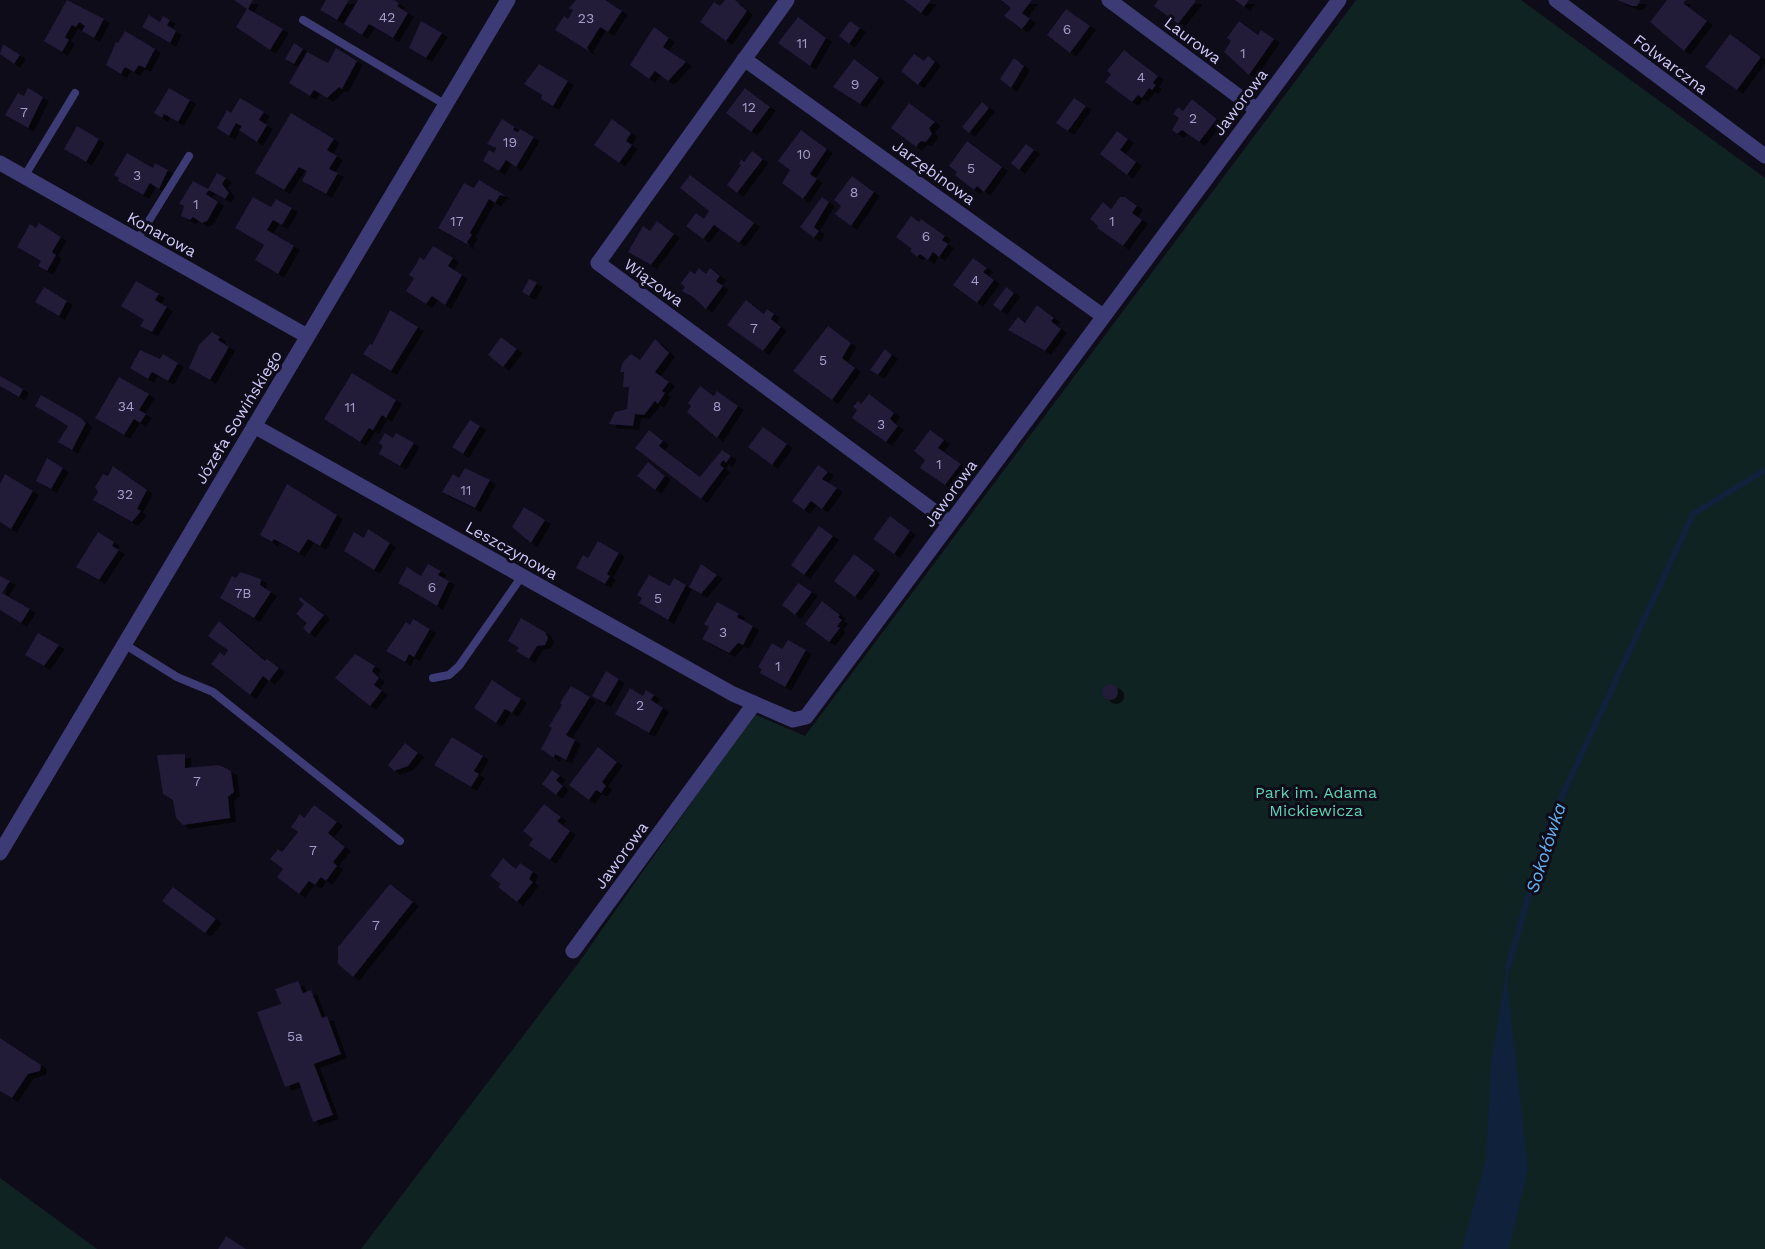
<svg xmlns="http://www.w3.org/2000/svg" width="1765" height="1249" font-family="'Work Sans',sans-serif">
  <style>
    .green { fill: #102323 }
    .water { fill: #0f213b }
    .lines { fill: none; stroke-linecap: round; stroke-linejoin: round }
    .stream { stroke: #0f213b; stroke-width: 6 }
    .building { fill: #201a39; filter: url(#shadow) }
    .service { stroke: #3d3b75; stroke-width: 8 }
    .minor { stroke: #3d3b75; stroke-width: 15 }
    .labels { text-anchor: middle; stroke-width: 6; stroke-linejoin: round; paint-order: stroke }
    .number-label { font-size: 14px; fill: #a39eca }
    .street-label { font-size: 16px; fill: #cfcafa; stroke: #0f0c1a }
    .park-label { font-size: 16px; fill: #5fd2b4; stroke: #0f0c1a }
    .water-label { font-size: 18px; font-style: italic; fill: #62b0f0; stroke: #0f0c1a }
  </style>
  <defs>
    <filter id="shadow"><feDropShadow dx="6" dy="4" stdDeviation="0" flood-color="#0009"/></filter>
  </defs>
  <rect width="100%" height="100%" fill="#0f0c1a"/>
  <path class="green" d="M1356,0H1521L1765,178V1249H361L577,965L754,714L805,736Z
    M0,1178L97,1249H0Z"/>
  <path class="water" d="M1508,960L1511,961L1507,981L1528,1168L1509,1249H1462L1486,1159L1491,1063Z"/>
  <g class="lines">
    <path class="stream" d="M1508,967L1550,822L1693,514L1765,470"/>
  </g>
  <path class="building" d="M67,0L104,19L94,38L82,31L85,26L79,22L76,27L72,25L65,37L69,40L62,52L44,41Z
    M234,0H253L248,9L283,29L270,50L236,27L247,9Z
    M326,0H349L337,20L320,10Z
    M358,0H394L399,3L397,6L408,13L393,38L369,24L362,35L344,24Z
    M576,0H605L622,11L608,32L600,27L587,48L590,52L555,30L564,16L568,19L573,10L569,8Z
    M725,0H735L747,11L726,41L700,22L714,2L720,6Z
    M904,0H931L921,13Z
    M1001,0H1032L1022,13L1030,19L1022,29L1004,16L1011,8Z
    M1158,0H1195L1196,1L1178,24L1154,6Z
    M1235,0H1249L1244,7Z
    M1617,0H1640V1L1637,6H1632Z
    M1667,0H1686L1683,3L1707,21L1684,51L1650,22Z
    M1066,9L1090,26L1070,53L1047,35Z
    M149,15L160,22L163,16L170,20L167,25L176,31L170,43L142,27Z
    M798,17L826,38L810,66L778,43Z
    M421,21L442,33L426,58L409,48Z
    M850,21L860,28L849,44L839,36Z
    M1239,21L1258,35L1261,30L1274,39L1249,75L1224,52L1231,41L1227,38Z
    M654,27L669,38L663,47L686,62L668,81L655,71L649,79L630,65Z
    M125,31L155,49L145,68L139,65L134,72L125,67L121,74L106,65L116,42L118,43Z
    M1730,34L1761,57L1737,90L1705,67Z
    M294,43L303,49L294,64L285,59Z
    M3,44L20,55L14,64L0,54Z
    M336,48L357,61L342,89L339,87L327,98L314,90L310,96L289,83L307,52L328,63Z
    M1124,50L1158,76L1153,83L1156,85L1152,90L1149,88L1142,98L1138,95L1132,102L1105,82L1111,74L1107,71Z
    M914,54L924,61L928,56L935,62L918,85L901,71Z
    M1014,58L1024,66L1011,88L1000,79Z
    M854,59L879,78L860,104L833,87Z
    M539,64L568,81L553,106L541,99L542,95L524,84Z
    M28,88L43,97L28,128L5,115L18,93L24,96Z
    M169,88L190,100L178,122L164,114L162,118L154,113Z
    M745,88L770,107L751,132L726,113Z
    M240,98L264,112L259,120L267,125L257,142L239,130L242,126L236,123L229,136L217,128L227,110L231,113Z
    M1074,98L1086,106L1068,131L1056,123Z
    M1192,99L1217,119L1199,142L1182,130L1177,134L1172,130L1179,118L1173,114L1178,107L1183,111Z
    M982,102L989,108L969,133L962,127Z
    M909,103L935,122L929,128L932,134L926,142L921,141L916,147L891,128Z
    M291,113L334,139L327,150L337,156L329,169L338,173L326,194L302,181L307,171L299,167L284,190L255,173Z
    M502,119L515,127L513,130L518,132L520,129L534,137L516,167L506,160L499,171L483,161L489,150L494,153L496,148L487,144Z
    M612,119L631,133L626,141L632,145L619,163L594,145Z
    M77,126L99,139L86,162L64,149Z
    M801,130L827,149L810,174L817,179L803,199L782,183L790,170L778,161Z
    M1117,131L1128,139L1120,150L1136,162L1127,175L1100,154Z
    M967,141L1002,167L984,192L977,186L974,190L955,175L957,172L949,166Z
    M1026,144L1034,150L1019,170L1011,163Z
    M752,151L763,159L737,193L727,185L741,165L739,164L741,159L744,162Z
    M127,153L153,168L155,163L168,170L159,189L150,183L143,195L118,181L119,178L114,175Z
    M217,173L226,178L222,184L229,193L225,199L209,190L206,194L218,202L207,221L202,223L193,217L190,220L181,216L184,206L179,204L193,181L208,189Z
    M690,175L754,223L739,243L714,225L703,239L686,226L696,213L704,219L709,211L680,188Z
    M852,176L874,192L851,226L835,214L841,206L834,200Z
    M479,180L506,196L500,195L495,203L489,199L470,233L472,235L467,242L470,246L438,228L464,183L474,188Z
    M253,197L271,207L276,199L292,208L282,225L273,220L267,230L294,246L278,274L255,260L264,245L235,228Z
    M822,197L829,202L814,227L819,231L814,238L800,227Z
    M1120,197H1125L1137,206L1132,213L1142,220L1123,246L1097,228L1098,226L1090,219L1103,202L1111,209Z
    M911,216L919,222L921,219L945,236L942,240L948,244L939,257L933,252L928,260L920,254L917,257L910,251L912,249L896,237Z
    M657,221L674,234L651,265L628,252L643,226L650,231Z
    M39,223L61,237L52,252L56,255L47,271L38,266L41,261L17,247L30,224L36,228Z
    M433,246L453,258L448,266L462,275L445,305L432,296L426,304L406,291L414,278L409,275L415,266L420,257L424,260Z
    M973,258L987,268L983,272L994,280L977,303L953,285Z
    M699,268L706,274L710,268L720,276L716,281L723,286L706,309L693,297L682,291L685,287L681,283L690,271L695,274Z
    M529,279L537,283L529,296L522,292Z
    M136,281L159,294L155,300L167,307L152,332L140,326L144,320L121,306Z
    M44,287L67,301L59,316L35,302Z
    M1006,287L1014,293L1001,311L993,305Z
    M746,300L764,314L767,309L774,314L771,319L781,327L763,351L727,325Z
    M1037,305L1054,318L1051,321L1061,329L1045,351L1008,330L1018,317L1025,323Z
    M390,310L418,327L391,371L363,354L370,344L372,345Z
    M828,326L851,343L842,358L855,368L832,400L793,371Z
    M212,332L220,337L218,340L229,347L210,380L189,368L199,345Z
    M501,337L517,349L503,367L488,355Z
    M655,339L669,353L655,372L669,382L662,391L665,393L658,404L655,401L644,415L635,414L633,426L609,424L615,412L627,409L629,387H623L624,372H620L623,362L631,354L640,360Z
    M885,349L892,355L878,375L870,370Z
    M140,350L160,359L163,354L178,363L168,381L152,372L148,379L130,368Z
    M352,373L396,400L386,418L382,415L373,430L369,428L360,442L324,419Z
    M0,376L23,389L19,397L0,386Z
    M119,377L149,394L139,410L146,414L140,423L134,419L124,435L95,418Z
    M700,386L714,396L717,391L738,406L717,438L687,412L691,406L688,403Z
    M869,394L894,413L890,419L898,426L886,442L852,418L857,410L853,407L858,401L861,404Z
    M41,395L81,418L86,423L72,450L58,442L68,426L35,406Z
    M470,420L480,426L463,454L452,447Z
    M763,427L787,444L772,465L748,447Z
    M649,430L663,441L659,446L700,477L722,450L731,456L726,463L723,460L720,465L724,468L701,499L635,448Z
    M930,430L944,440L938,448L961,464L945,485L920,468L925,460L914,451Z
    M385,433L393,438L396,433L414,443L400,466L379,454L383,446L379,443Z
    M47,458L63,468L51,489L36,481Z
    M648,462L665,476L655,490L637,476Z
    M818,465L828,472L822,479L837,488L822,509L811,501L804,510L792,501Z
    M113,466L147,490L137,509L141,511L132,522L93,500L98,492L95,487L103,474L108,476Z
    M465,468L490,480L475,508L442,492L453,474L459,478Z
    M5,474L33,491L11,529L0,522V484Z
    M287,484L337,515L320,546L308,539L299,553L274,539L272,542L260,535Z
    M524,507L545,520L531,543L512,527Z
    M890,516L910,531L894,554L873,539Z
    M819,526L833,536L804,575L791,565Z
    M368,529L390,543L374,570L344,551L354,532L364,538Z
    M98,532L114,542L112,546L119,550L99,580L76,567Z
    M598,541L619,553L607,574L610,576L605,584L576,568L583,555L588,558Z
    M854,554L875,570L855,597L834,581Z
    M428,564L441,571L438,575L449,581L437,606L398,583L407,567L421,576Z
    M701,564L717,575L701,594L689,587Z
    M240,572L261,579L260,585L271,592L254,618L220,598L232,576L236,578Z
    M649,575L670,586L674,578L686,585L668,620L639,603L642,598L637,595Z
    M0,576L10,581L2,593L30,609L21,623L0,610Z
    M798,583L812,592L795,615L782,605Z
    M300,597L324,615L309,634L303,628L307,623L296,614L304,604L299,600Z
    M822,601L840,615L838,617L842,620L837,626L840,628L829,642L805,624Z
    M717,602L736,612L739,614L737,617L753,626L743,645L738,643L729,653L702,639L709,627L704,624Z
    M521,618L545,632L548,638L545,645L537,646L529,659L516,651L519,648L508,641Z
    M413,619L430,629L414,657L409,654L405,662L386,651L406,622L410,625Z
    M219,621L265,661L267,659L279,668L269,681L263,676L250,695L211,664L220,652L224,656L228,650L208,636Z
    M38,633L59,645L44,666L25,655Z
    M788,640L806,650L785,687L760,673L762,669L758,667L772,643L782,649Z
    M355,654L375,666L372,671L379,678L374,685L382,691L370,706L335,678Z
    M606,671L619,679L605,703L592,696Z
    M492,680L521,699L512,713L505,709L496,723L474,708Z
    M1102 692a8 8 0 1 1 16 0a8 8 0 1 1-16 0Z
    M571,686L590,697L566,735L575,740L566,760L555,754L554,758L541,749L552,728L549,726L562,705L560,703Z
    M630,688L643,696L646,690L654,695L651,700L663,708L649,733L615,714Z
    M452,737L483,756L474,771L479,774L471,787L434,765Z
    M405,743L418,753L408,766L394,771L388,765Z
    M598,747L617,762L602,782L606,786L601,793L596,790L589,800L569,785Z
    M185,754V768L219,765L231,771L234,792L228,797L230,818L183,825L176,818L173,800L163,794L157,755Z
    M552,770L560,776L556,780L563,786L556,795L542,784Z
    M544,804L561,817L557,821L570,831L550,860L529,845L533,839L523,831Z
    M314,805L337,822L328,833L345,847L333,862L337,866L326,881L321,877L315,885L309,881L299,894L277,877L283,869L270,859L278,849L282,852L298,832L291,827L300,814L304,818Z
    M503,858L516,869L520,863L533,872L529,879L533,882L517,902L498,887L501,884L490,876Z
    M390,884L413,902L353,977L338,964V947Z
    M173,887L216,919L205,933L162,901Z
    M298,981L303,993L311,990L322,1018L327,1016L341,1054L314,1064L333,1115L313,1122L299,1082L285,1087L257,1012L281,1004L275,989Z
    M0,1038L41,1065L40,1071L28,1074L12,1098L0,1091Z
    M226,1236L246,1249H218Z"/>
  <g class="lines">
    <path class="service" d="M303,20L446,105
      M24,177L75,93
      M137,240L189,156
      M124,644L177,677L213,692L400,841
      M433,678L449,675L459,666L522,576"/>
    <path class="minor" d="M787,0L598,263L950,523
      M1109,0L1257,110
      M1556,0L1765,156
      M744,59L1103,316
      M0,163L307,336
      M254,426L733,694L793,720L806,717L1339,0
      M0,853L508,0
      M573,951L754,704"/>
  </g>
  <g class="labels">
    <g class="number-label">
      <text x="387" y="22">42</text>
      <text x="586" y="23">23</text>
      <text x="1067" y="34">6</text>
      <text x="802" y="48">11</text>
      <text x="1243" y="58">1</text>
      <text x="1141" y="82">4</text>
      <text x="855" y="89">9</text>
      <text x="749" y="112">12</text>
      <text x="24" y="117">7</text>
      <text x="1193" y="123">2</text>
      <text x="510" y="147">19</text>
      <text x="804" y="159">10</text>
      <text x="971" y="173">5</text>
      <text x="137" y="180">3</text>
      <text x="854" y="197">8</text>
      <text x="196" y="209">1</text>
      <text x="457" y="226">17</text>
      <text x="1112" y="226">1</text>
      <text x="926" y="241">6</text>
      <text x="975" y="285">4</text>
      <text x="754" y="333">7</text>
      <text x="823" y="365">5</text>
      <text x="126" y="411">34</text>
      <text x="717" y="411">8</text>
      <text x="350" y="412">11</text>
      <text x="881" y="429">3</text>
      <text x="939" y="469">1</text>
      <text x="466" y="495">11</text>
      <text x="125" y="499">32</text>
      <text x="432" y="592">6</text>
      <text x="243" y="598">7B</text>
      <text x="658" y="603">5</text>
      <text x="723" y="637">3</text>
      <text x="778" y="671">1</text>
      <text x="640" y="710">2</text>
      <text x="197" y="786">7</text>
      <text x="313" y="855">7</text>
      <text x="376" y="930">7</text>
      <text x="295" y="1041">5a</text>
    </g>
    <g class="street-label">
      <text transform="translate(1193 40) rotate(37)" y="6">Laurowa</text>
      <text transform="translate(1671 64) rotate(37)" y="6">Folwarczna</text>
      <text transform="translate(1240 102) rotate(-53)" y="6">Jaworowa</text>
      <text transform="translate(934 172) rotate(36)" y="6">Jarzębinowa</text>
      <text transform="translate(162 234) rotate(29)" y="6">Konarowa</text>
      <text transform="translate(654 282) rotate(36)" y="6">Wiązowa</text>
      <text transform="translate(238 417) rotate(-59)" y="6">Józefa Sowińskiego</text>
      <text transform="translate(950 493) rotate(-54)" y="6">Jaworowa</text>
      <text transform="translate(512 550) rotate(29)" y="6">Leszczynowa</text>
      <text transform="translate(621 855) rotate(-54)" y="6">Jaworowa</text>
    </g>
    <g class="park-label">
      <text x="1316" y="798">Park im. Adama<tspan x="1316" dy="18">Mickiewicza</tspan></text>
    </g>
    <g class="water-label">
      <text transform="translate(1546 848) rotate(-72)" y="6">Sokołówka</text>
    </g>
  </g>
</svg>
